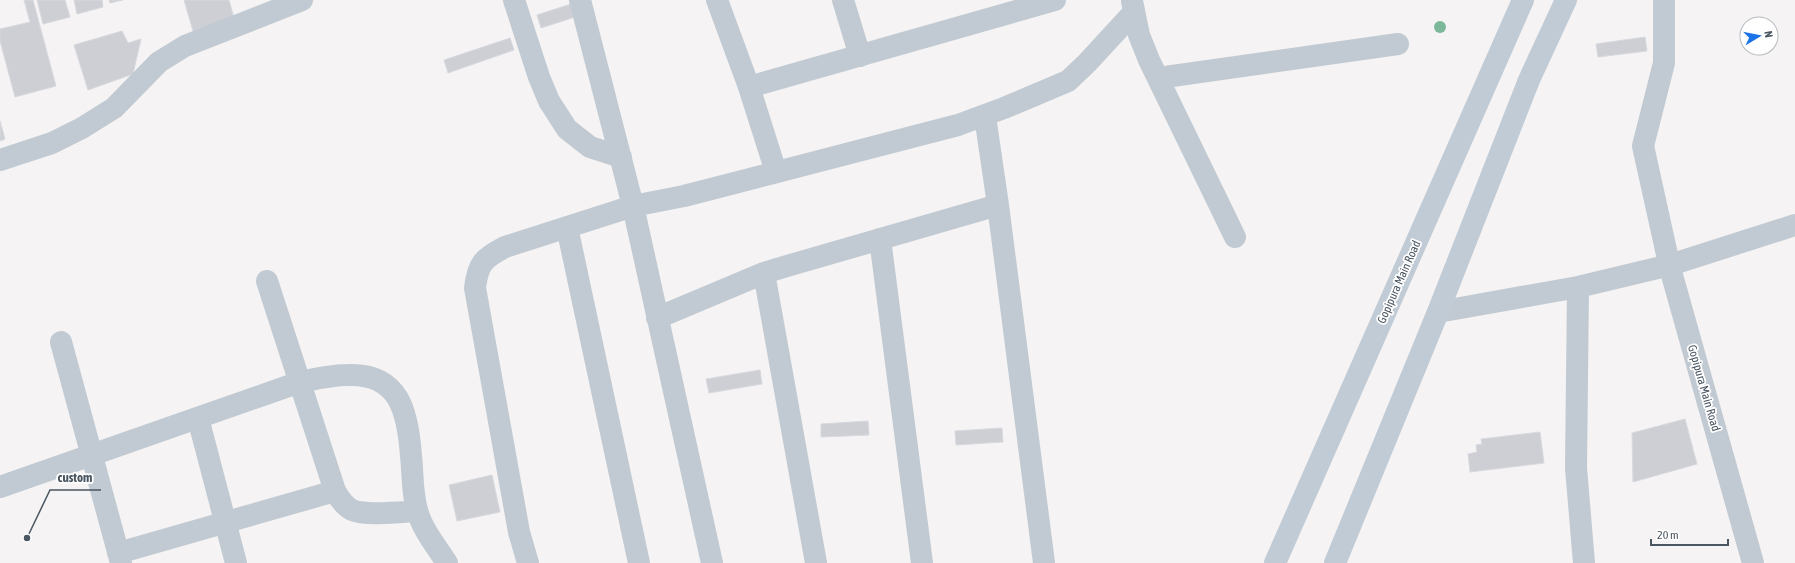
<svg xmlns="http://www.w3.org/2000/svg" width="1795" height="563" font-family="'Asap Condensed',sans-serif">
  <style>
    .building { fill: #cdcfd5; stroke: #d7d9de }
    .lines { fill: none; stroke-linecap: round; stroke-linejoin: round }
    .minor { stroke: #c1cad2; stroke-width: 22 }
    .tertiary { stroke: #c1cad2; stroke-width: 22 }
    .secondary { stroke: #c1cbd6; stroke-width: 22 }
    .tree { fill: #7bb799 }
    .labels { text-anchor: middle; stroke-width: 3.5; stroke-linejoin: round; paint-order: stroke }
    .street-label { font-size: 12px; fill: #4a5661; stroke: #fff }
    .leader { fill: none; stroke: #4a5661; stroke-width: 1.5 }
    .callout-dot { fill: #4a5661; stroke: #fff; stroke-width: 1.5 }
    .callout-label { font-size: 13px; text-anchor: middle; font-weight: bold; fill: #4a5661; stroke: #fff; stroke-width: 3.5; stroke-linejoin: round; paint-order: stroke }
  </style>
  <rect width="100%" height="100%" fill="#f5f3f3"/>
  <path class="building" d="M24,0H33L56,86L15,97L0,41V29L30,22Z
    M37,0H65L70,17L43,24Z
    M74,0H102L103,7L77,14Z
    M109,0H123L110,3Z
    M184,0H229L234,18L193,31Z
    M571,4L575,17L541,28L537,15Z
    M122,31L128,43L141,39L133,74L88,90L74,45Z
    M1645,37L1647,51L1598,57L1596,44Z
    M510,38L514,50L448,73L444,60Z
    M0,121L5,139L0,141Z
    M760,370L762,384L709,393L706,379Z
    M1685,419L1697,464L1633,482L1632,433Z
    M868,421L869,435L821,437V424Z
    M1002,428L1003,442L956,445L955,431Z
    M1540,432L1544,463L1470,472L1468,454L1477,452L1476,445L1482,444L1481,439Z
    M492,475L500,512L457,521L449,485Z"/>
  <g class="lines">
    <path class="minor" d="M514,0L539,77L549,101L567,129L590,147L621,157
      M580,0L633,206L712,563
      M717,0L749,87
      M843,0L860,56
      M1132,1L1139,35L1149,60L1235,237
      M1158,78L1398,44
      M985,116L998,205L1044,563
      M0,160L52,143L82,128L114,108L159,62L185,46L302,0
      M776,172L749,87L1055,0
      M567,227L639,563
      M880,239L922,563
      M764,273L816,563
      M267,281L335,491C339,498 344,506 352,510C365,516 401,512 417,511
      M1578,287L1576,468L1584,563
      M1438,312L1578,287L1670,265L1795,225
      M657,318L764,273L787,266L998,205
      M61,342L121,563
      M198,418L236,563
      M0,487L300,382C315,379 332,375 348,375C400,373 408,413 411,456C413,474 412,493 417,510C422,529 436,546 447,563
      M118,553L335,491
      M528,563L519,532L475,288C478,263 483,259 505,247L633,206L684,196L958,125L1004,108L1068,81L1087,63L1134,12"/>
    <path class="tertiary" d="M1664,0V63L1643,146L1670,268L1753,563"/>
    <path class="secondary" d="M1275,563L1523,0
      M1335,563L1438,312L1529,80L1566,0"/>
  </g>
  <circle class="tree" cx="1440" cy="27" r="6"/>
  <g class="labels">
    <g class="street-label">
      <text transform="translate(1399 282) rotate(-66)" y="4">Gopipura Main Road</text>
      <text transform="translate(1704 388) rotate(74)" y="4">Gopipura Main Road</text>
    </g>
  </g>
  <path class="leader" d="M27 538L50 490H101"/>
  <circle class="callout-dot" cx="27" cy="538" r="4"/>
  <g class="callout-label">
    <text x="75" y="482">custom</text>
  </g>
  <g transform="translate(1759 36) rotate(80)"><circle r="19" fill="#ffffff" stroke="#b7bbc0"/>
  <path d="M0-3L7 15L0 10L-7 15Z" fill="#1a73e8"/>
  <text y="-6" font-size="11" font-weight="bold" text-anchor="middle" fill="#4a5661">N</text>
  </g>
  <path d="M1651 539v6h77v-6" fill="none" stroke="#4a5661" stroke-width="2"/>
  <text x="1657" y="539" font-size="12" fill="#4a5661" stroke="#ffffff" stroke-width="3" paint-order="stroke">20 m</text>
</svg>
